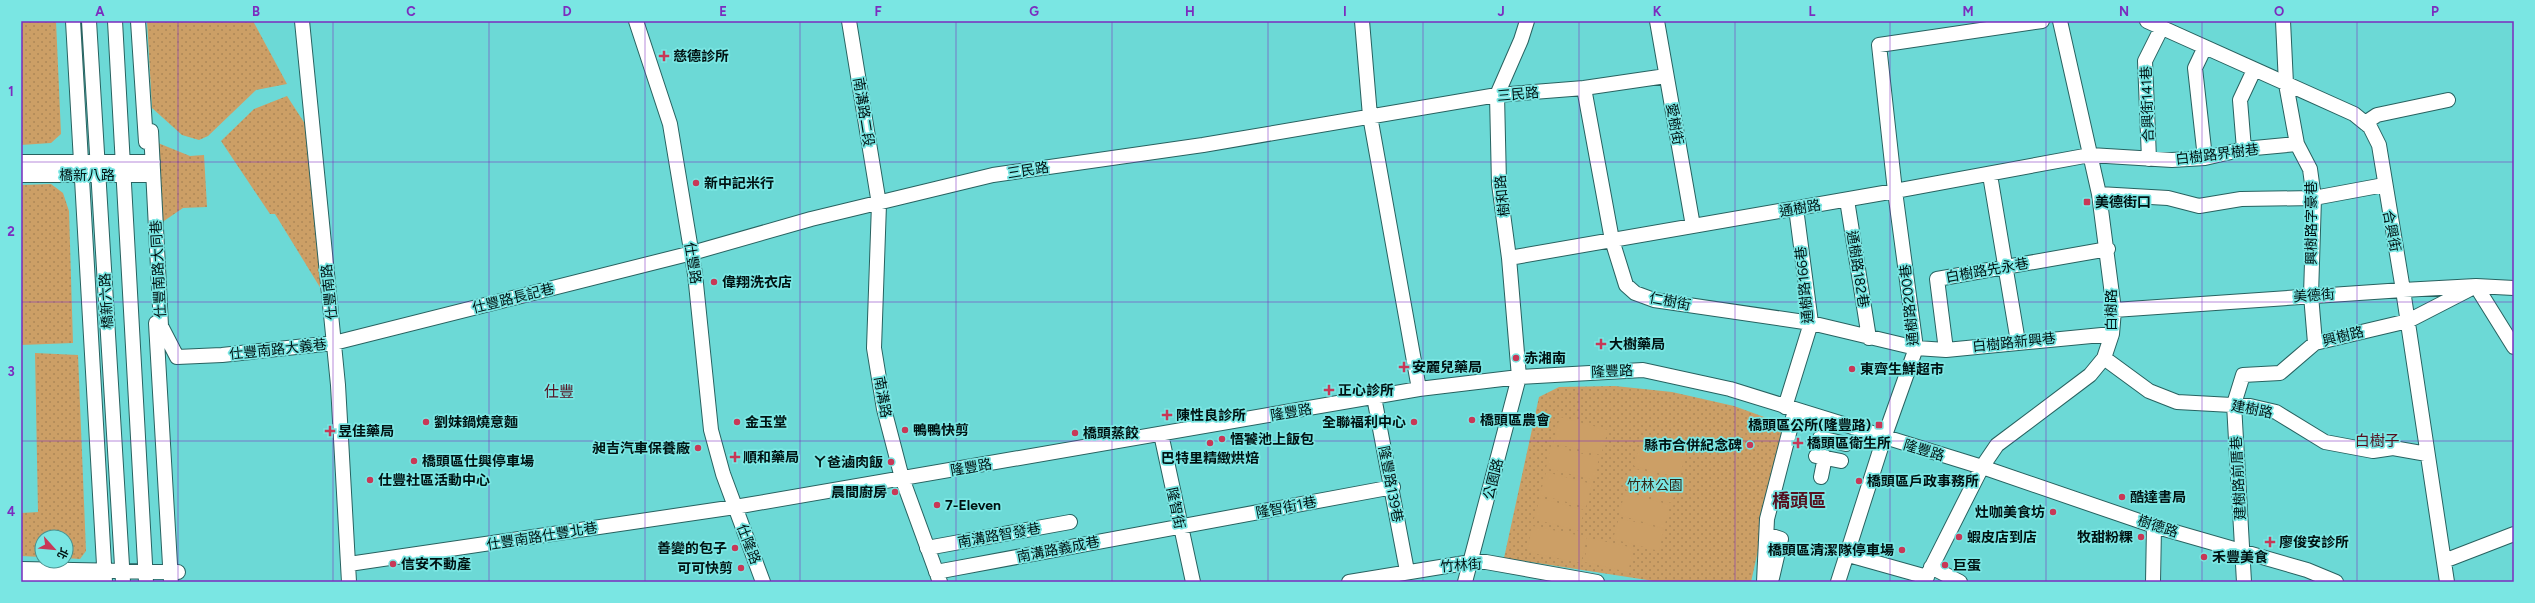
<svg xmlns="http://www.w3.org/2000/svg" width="2535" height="603" font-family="Figtree,'Noto Sans TC',sans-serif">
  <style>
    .green { fill: url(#green-dots) }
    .pitch { fill: #cc9f66 }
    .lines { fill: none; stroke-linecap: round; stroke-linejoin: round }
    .minor-casing { stroke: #286260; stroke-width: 16 }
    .minor { stroke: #fff; stroke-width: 14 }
    .grid { fill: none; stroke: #7b2cbf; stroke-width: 1; stroke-opacity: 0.55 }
    .poi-dot { fill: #c83857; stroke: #7ae6e3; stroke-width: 1.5 }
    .labels { text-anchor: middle; stroke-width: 3.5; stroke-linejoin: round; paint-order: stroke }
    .poi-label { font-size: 14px; font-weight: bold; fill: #001212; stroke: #7ae6e3; text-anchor: start }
    .street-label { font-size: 14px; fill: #001212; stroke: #7ae6e3 }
    .park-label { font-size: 14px; fill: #352716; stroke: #7ae6e3 }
    .neighbourhood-label { font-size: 15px; fill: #55101f; stroke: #7ae6e3 }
    .district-label { font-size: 18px; font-weight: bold; fill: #55101f; stroke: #7ae6e3 }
    .neatline { fill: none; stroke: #7b2cbf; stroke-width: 1.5 }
    .grid-label { font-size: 13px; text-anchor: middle; font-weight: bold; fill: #7b2cbf }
  </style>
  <defs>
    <pattern id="green-dots" width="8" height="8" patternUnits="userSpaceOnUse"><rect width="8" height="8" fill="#cc9f66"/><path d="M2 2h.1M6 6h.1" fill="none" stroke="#ad8857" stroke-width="1.8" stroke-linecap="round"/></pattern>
  </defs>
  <rect width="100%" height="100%" fill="#6cd9d6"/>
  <path class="green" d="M21,21H56L61,134L51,143L21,145Z
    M147,21H253L287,84L256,90L208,136L199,140L182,135L152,108Z
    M287,96L309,130L321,289L275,214H270L221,141L254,109Z
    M158,143L190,156L204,155L207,207L183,208L161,223Z
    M51,184L63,193L69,211L73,343L21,345V185Z
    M35,353L78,355L86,551L80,559L66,558V537H42V557L21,556V513L38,512Z
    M1615,386L1672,392L1734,406L1786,425L1751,582H1660L1504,558L1539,397L1559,387Z"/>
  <path class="pitch" d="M1560,417L1608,430L1601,455L1553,443Z
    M1641,439L1687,451L1679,478L1634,466Z
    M1551,446L1599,458L1594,480L1546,468Z
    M1632,468L1678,480L1672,503L1626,490Z
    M1546,472L1592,484L1586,507L1540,495Z
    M1625,492L1670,505L1664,528L1619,515Z
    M1540,498L1584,510L1579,531L1534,519Z
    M1619,518L1664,529L1659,551L1613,539Z
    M1532,526L1587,537L1581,563L1527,552Z
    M1589,538L1634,548L1628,572L1584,562Z"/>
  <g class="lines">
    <g class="minor-casing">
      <path id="minor" d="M73,21L105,582
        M89,21L123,582
        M115,21L146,582
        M138,21L146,142
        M302,21L338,385L349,582
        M636,21L670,124L695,274L711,430L723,474L763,582
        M849,21L879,204L874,348L884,409L902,478L940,582
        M1362,21L1370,116L1419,389
        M1657,21L1693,226
        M2147,21L2354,114L2370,127L2379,145L2403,290L2447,582
        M2283,21L2286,84L2297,144L2310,169L2314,198L2311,295L2315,343
        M2205,47L2195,68L2205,158
        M1584,88L1612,240L1626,285L1635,293L1654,300L1811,323L1916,348L1946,350L2112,334
        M2365,123L2377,115L2448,100
        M151,131L161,326L177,357L222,355L334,343L692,253L811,219L993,175L1203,145L1497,95L1584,88L1666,76
        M2244,149L2240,100L2254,70
        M2149,159L2145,61L2161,29
        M21,162H153
        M21,175H153
        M1990,175L2018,342
        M2099,194L2168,198L2199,206L2241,199L2314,198L2384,185
        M1847,200L1869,338
        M1509,258L1895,191L2090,155L2172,160L2205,158L2244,149L2297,144
        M2114,310L2403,290L2476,286L2514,288
        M156,323L171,582
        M1946,350L1937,279L2108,249
        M2104,358L2149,391L2177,402L2250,406L2276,412L2325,442L2373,451L2393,448L2427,454
        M1374,397L1407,571
        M1785,407L1811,323L1796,208
        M1161,434L1193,582
        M1820,438L1846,444
        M1816,456L1841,461
        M1821,477L1825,457
        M1769,535L1781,539L1772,578
        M927,548L1070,522
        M1845,554L1927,577
        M2444,561L2514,534
        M349,564L735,507L1419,389L1519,377L1643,370L1730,389L1982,467L2154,526L2307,570L2336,582
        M1931,567L1960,582
        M21,569L178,572
        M936,572L1393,487
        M21,580L100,582
        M1349,582L1471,562H1486L1597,582
        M1465,582L1519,377L1509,258L1499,184L1497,95L1521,40L1527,21
        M1764,582L1767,519L1795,410
        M1838,582L1884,438L1916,348L1895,191L1879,45L2042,21
        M1924,582L1982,467L1997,445L2090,375L2104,358L2112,334L2114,310L2099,194L2060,21
        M2153,582L2154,526
        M2244,582L2234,404L2243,375L2280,373L2315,343L2408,321L2476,286L2514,347"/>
    </g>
    <use href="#minor" class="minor"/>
  </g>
  <path class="grid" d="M178,21V582M333,21V582M489,21V582M645,21V582M800,21V582M956,21V582M1112,21V582M1268,21V582M1423,21V582M1579,21V582M1735,21V582M1890,21V582M2046,21V582M2202,21V582M2357,21V582M21,162H2514M21,302H2514M21,441H2514"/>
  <g class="poi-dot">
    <path d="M662 50h4v4h4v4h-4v4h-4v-4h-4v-4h4z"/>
    <circle cx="696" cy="183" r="4"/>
    <rect x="2083" y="198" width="8" height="8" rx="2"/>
    <circle cx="714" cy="282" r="4"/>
    <path d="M1599 338h4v4h4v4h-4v4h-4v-4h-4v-4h4z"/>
    <circle cx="1516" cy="358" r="4"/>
    <path d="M1402 361h4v4h4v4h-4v4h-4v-4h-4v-4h4z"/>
    <circle cx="1852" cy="369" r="4"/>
    <path d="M1327 384h4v4h4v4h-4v4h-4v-4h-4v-4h4z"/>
    <path d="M1165 409h4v4h4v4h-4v4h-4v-4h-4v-4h4z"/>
    <circle cx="1472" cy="420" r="4"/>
    <circle cx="426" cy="422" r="4"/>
    <circle cx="737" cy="422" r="4"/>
    <circle cx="1414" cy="422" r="4"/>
    <rect x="1875" y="421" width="8" height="8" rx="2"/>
    <circle cx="905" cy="430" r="4"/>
    <path d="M328 425h4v4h4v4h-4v4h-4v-4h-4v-4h4z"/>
    <circle cx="1075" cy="433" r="4"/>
    <circle cx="1222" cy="439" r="4"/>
    <circle cx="1210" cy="443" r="4"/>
    <path d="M1796 437h4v4h4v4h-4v4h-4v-4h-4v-4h4z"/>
    <circle cx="1750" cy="445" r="4"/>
    <circle cx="698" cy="448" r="4"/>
    <path d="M733 451h4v4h4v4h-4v4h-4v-4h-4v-4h4z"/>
    <circle cx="414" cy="461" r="4"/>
    <circle cx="891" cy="462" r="4"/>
    <circle cx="370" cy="480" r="4"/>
    <circle cx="1859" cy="481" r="4"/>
    <circle cx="895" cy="492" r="4"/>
    <circle cx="2122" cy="497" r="4"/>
    <circle cx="937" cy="505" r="4"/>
    <circle cx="2053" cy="512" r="4"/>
    <circle cx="1959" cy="537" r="4"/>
    <circle cx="2141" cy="537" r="4"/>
    <path d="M2268 536h4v4h4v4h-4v4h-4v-4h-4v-4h4z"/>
    <circle cx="735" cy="548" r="4"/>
    <circle cx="1902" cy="550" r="4"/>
    <circle cx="2204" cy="557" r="4"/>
    <circle cx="393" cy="564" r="4"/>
    <circle cx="1945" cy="565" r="4"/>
    <circle cx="741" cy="568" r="4"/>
  </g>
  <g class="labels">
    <g class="poi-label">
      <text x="673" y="61">慈德診所</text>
      <text x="704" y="188">新中記米行</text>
      <text x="2095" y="207">美德街口</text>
      <text x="722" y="287">偉翔洗衣店</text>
      <text x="1609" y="349">大樹藥局</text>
      <text x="1524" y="363">赤湘南</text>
      <text x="1412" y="372">安麗兒藥局</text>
      <text x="1860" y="374">東齊生鮮超市</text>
      <text x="1338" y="395">正心診所</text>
      <text x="1176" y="420">陳性良診所</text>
      <text x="1480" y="425">橋頭區農會</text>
      <text x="434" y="427">劉妹鍋燒意麵</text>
      <text x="745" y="427">金玉堂</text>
      <text x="1406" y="427" text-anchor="end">全聯福利中心</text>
      <text x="1871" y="430" text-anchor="end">橋頭區公所(隆豐路)</text>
      <text x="913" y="435">鴨鴨快剪</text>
      <text x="338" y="436">昱佳藥局</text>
      <text x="1083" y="438">橋頭蒸餃</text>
      <text x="1230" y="444">悟饕池上飯包</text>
      <text x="1807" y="448">橋頭區衛生所</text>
      <text x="1742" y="450" text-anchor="end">縣市合併紀念碑</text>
      <text x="690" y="453" text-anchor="end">昶吉汽車保養廠</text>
      <text x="743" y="462">順和藥局</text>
      <text x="1210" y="463" text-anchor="middle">巴特里精緻烘焙</text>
      <text x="422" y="466">橋頭區仕興停車場</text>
      <text x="883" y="467" text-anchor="end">ㄚ爸滷肉飯</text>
      <text x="378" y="485">仕豐社區活動中心</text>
      <text x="1867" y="486">橋頭區戶政事務所</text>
      <text x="887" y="497" text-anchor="end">晨間廚房</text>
      <text x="2130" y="502">酷達書局</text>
      <text x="945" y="510">7-Eleven</text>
      <text x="2045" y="517" text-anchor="end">灶咖美食坊</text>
      <text x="1967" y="542">蝦皮店到店</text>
      <text x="2133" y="542" text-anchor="end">牧甜粉粿</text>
      <text x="2279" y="547">廖俊安診所</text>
      <text x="727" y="553" text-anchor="end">善變的包子</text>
      <text x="1894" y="555" text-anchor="end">橋頭區清潔隊停車場</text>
      <text x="2212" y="562">禾豐美食</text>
      <text x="401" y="569">信安不動產</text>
      <text x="1953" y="570">巨蛋</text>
      <text x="733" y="573" text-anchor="end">可可快剪</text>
    </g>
    <g class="street-label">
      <text transform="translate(1518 94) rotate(-5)" y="5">三民路</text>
      <text transform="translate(2147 104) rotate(-92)" y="5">合興街141巷</text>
      <text transform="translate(864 112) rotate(81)" y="5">南溝路二段</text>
      <text transform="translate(1675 124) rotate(80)" y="5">愛樹街</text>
      <text transform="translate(2217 154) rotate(-7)" y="5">白樹路界樹巷</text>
      <text transform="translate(1028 170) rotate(-9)" y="5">三民路</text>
      <text x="87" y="180">橋新八路</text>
      <text transform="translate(1502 196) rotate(-96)" y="5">樹和路</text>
      <text transform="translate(1800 208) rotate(-10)" y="5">通樹路</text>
      <text transform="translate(2311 223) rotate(-90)" y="5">興樹路字豪巷</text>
      <text transform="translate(2392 231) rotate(79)" y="5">合興街</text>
      <text transform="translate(693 263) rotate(81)" y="5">仕豐路</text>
      <text transform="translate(158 269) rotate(-93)" y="5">仕豐南路大同巷</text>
      <text transform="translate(1858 269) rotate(81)" y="5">通樹路182巷</text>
      <text transform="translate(1987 270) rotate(-10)" y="5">白樹路先永巷</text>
      <text transform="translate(1804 285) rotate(-96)" y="5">通樹路166巷</text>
      <text transform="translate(329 292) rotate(-96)" y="5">仕豐南路</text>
      <text transform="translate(2314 295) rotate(-4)" y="5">美德街</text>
      <text transform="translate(513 298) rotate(-14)" y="5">仕豐路長記巷</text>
      <text transform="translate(106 301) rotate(-93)" y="5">橋新六路</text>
      <text transform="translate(1670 301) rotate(11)" y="5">仁樹街</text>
      <text transform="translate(1909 305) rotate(-96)" y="5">通樹路200巷</text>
      <text transform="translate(2111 310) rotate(-90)" y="5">白樹路</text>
      <text transform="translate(2343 336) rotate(-14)" y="5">興樹路</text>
      <text transform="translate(2014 342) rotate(-6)" y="5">白樹路新興巷</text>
      <text transform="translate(278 349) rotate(-6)" y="5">仕豐南路大義巷</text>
      <text transform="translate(1612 371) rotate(-3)" y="5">隆豐路</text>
      <text transform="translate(883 397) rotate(80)" y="5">南溝路</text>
      <text transform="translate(2252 409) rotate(11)" y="5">建樹路</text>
      <text transform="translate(1291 412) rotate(-10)" y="5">隆豐路</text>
      <text transform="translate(1924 450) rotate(17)" y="5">隆豐路</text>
      <text transform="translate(971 467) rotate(-10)" y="5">隆豐路</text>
      <text transform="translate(2238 478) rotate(-93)" y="5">建樹路前厝巷</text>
      <text transform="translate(1493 479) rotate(-76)" y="5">公園路</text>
      <text transform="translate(1391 484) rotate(79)" y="5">隆豐路139巷</text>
      <text transform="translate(1286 507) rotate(-11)" y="5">隆智街1巷</text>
      <text transform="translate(1176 508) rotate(78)" y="5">隆智街</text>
      <text transform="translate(2158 526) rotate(18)" y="5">樹德路</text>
      <text transform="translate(999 535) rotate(-10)" y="5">南溝路智發巷</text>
      <text transform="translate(542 536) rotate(-9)" y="5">仕豐南路仕豐北巷</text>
      <text transform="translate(749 544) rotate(69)" y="5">仕隆路</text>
      <text transform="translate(1058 549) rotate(-11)" y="5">南溝路義成巷</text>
      <text transform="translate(1461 565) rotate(-4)" y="5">竹林街</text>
    </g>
    <g class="park-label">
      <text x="1655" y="490">竹林公園</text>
    </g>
    <g class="neighbourhood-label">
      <text x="559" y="397">仕豐</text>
      <text x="2377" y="446">白樹子</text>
    </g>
    <g class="district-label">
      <text x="1799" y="507">橋頭區</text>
    </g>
  </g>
  <rect width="2535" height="603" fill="none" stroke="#7ae6e3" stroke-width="44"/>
  <g transform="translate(54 549) rotate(117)"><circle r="19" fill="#7ae6e3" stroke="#49918f"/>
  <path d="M0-3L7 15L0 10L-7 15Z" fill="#c83857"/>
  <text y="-6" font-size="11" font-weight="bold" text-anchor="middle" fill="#001212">北</text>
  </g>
  <rect x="22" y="22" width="2491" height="559" class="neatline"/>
  <g class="grid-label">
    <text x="100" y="16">A</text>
    <text x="256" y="16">B</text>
    <text x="411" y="16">C</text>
    <text x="567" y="16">D</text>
    <text x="723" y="16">E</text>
    <text x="878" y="16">F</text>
    <text x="1034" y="16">G</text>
    <text x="1190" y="16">H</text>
    <text x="1345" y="16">I</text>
    <text x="1501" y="16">J</text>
    <text x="1657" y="16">K</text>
    <text x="1812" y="16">L</text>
    <text x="1968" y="16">M</text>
    <text x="2124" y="16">N</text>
    <text x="2279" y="16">O</text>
    <text x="2435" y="16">P</text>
    <text x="11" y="96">1</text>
    <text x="11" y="236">2</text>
    <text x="11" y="376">3</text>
    <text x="11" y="516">4</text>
  </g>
</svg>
